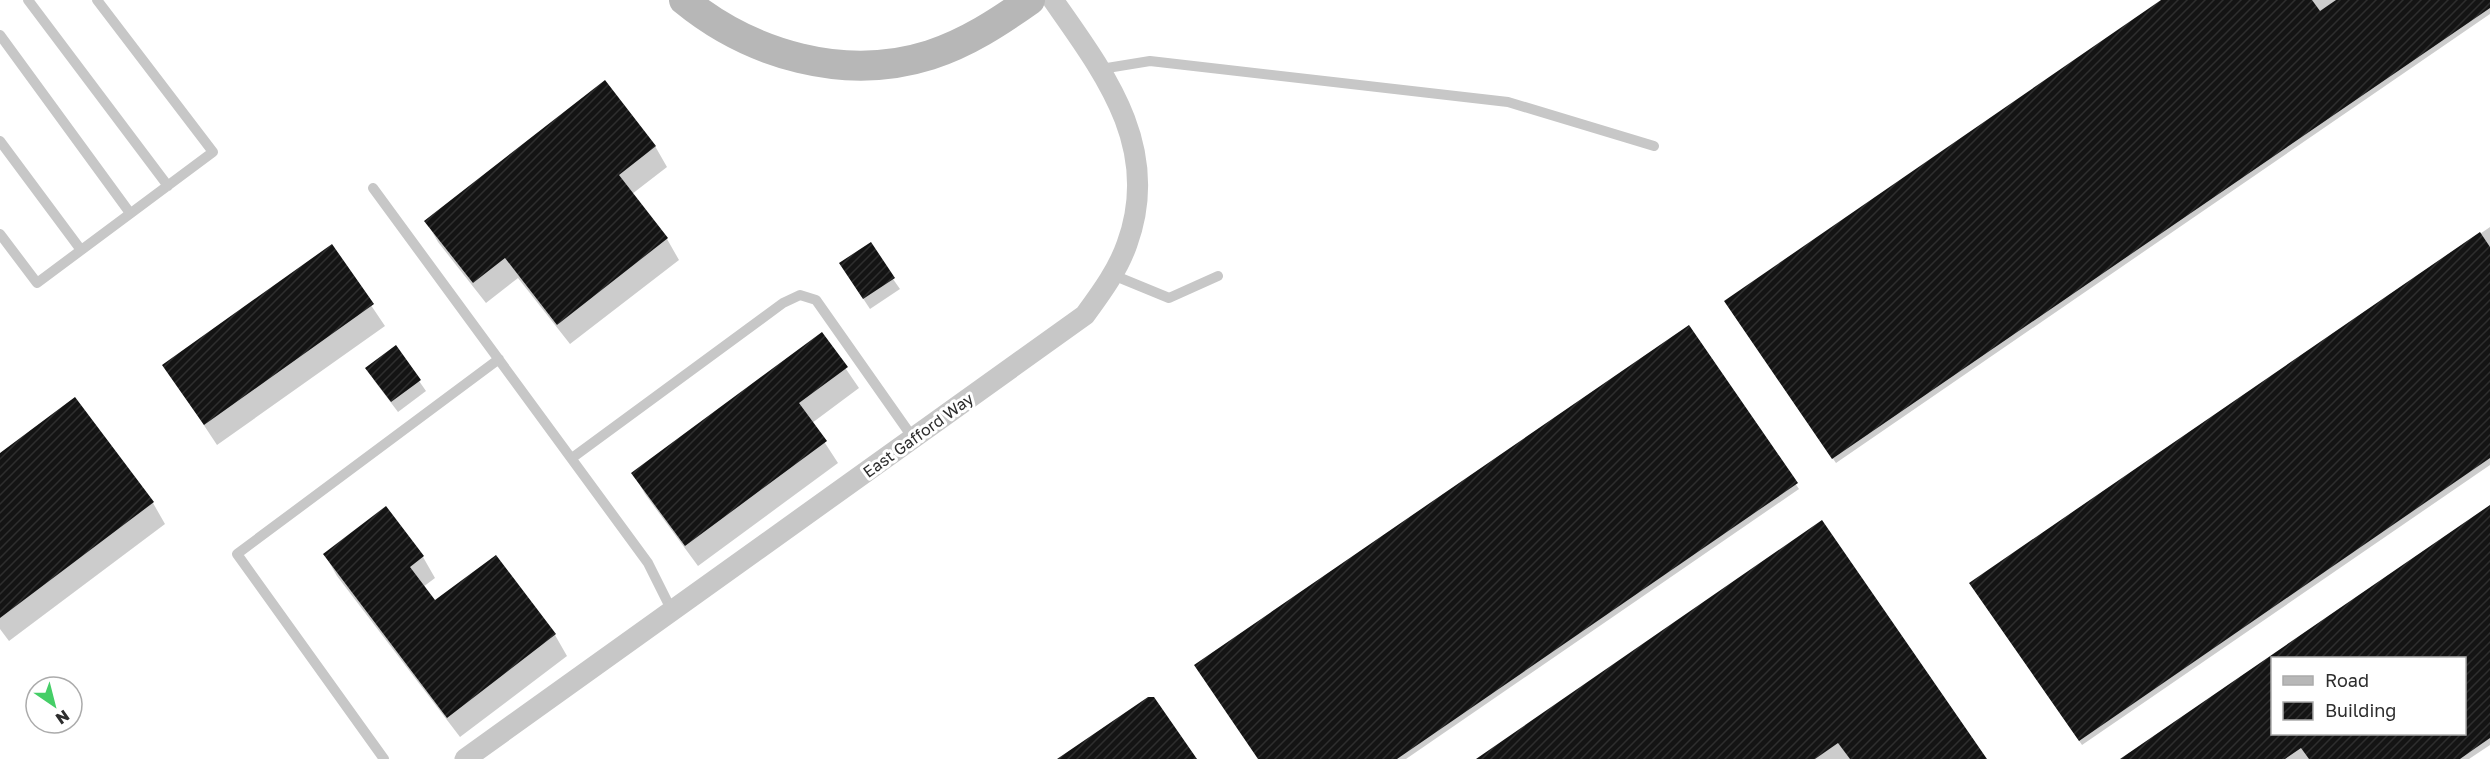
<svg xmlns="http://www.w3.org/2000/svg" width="2490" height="759" font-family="'Golos Text',sans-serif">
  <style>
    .shadow { fill: #0003; fill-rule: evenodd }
    .building { fill: url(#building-hatch); fill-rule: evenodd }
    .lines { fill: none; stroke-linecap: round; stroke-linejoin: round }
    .lane { stroke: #c7c7c7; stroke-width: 10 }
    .street { stroke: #c7c7c7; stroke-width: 21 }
    .secondary { stroke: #b7b7b7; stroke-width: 30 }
    .labels { text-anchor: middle; stroke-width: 6; stroke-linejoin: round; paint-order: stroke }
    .street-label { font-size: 16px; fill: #2d2d2d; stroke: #fff }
  </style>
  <defs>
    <pattern id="building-hatch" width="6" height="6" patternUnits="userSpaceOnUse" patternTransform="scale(1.5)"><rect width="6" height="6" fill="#141414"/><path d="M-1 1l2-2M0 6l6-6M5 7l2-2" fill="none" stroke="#2e2e2e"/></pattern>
  </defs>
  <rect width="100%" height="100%" fill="#fff"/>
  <path class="shadow" d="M2164,0H2490V14L1836,463L1728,306Z
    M655,146L667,167L632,194L667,239L679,260L570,344L518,278L486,303L438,242L426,221Z
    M2490,227V465L2082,745L1971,583Z
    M331,246L385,326L217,445L164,365Z
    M847,274L893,279L900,289L870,309Z
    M1688,327L1799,489L1406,759H1259Z
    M822,334L859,388L812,423L838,463L698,566L645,494L633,473Z
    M396,348L426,391L398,412L373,379Z
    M75,399L153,503L165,524L9,641L0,629V455Z
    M2490,507V745L2469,759H2123ZM2272,658H2464V734H2272Z
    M386,508L423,557L435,578L423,587L435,602L495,557L555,635L567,656L460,737L337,576L325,555Z
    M1822,522L1985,759H1478Z"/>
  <path class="building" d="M2161,0H2312L2320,11L2336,0H2490V8L1832,459L1724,301Z
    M605,80L656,146L619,175L668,238L557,325L505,258L473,283L424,221Z
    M2480,232L2490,247V458L2079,741L1969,583Z
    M871,242L895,278L863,299L839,263Z
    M332,244L374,304L204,425L162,365Z
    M1689,325L1798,483L1397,759H1258L1194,665Z
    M822,332L848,367L799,403L827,441L685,546L631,473Z
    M396,345L421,380L391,402L365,368Z
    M75,397L154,502L0,618V453Z
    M2490,505V738L2477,747L2460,759H2309L2301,748L2285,759H2120ZM2272,658H2464V734H2272Z
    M386,506L424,556L410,567L435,600L496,555L556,634L447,718L323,554Z
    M1822,520L1987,759H1850L1838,743L1815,759H1476Z
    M1148,697H1154L1197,759H1057Z"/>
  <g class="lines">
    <path class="lane" d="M28,0L168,186
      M0,35L130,213
      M1101,69L1150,61L1508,102L1654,146
      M0,141L81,250
      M373,188L648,563L672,611
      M0,234L37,283L213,152L97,0
      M1113,275L1169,298L1218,276
      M572,458L783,303L800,295L816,300L913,438
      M384,759L237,554L499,359"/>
    <path class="street" d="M465,759L1085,315C1101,293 1118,270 1127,244C1162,148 1105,74 1053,0"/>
    <path class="secondary" d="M684,0C751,55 845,82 930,55C967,43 999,22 1030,0"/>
  </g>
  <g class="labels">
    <g class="street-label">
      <text transform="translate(918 435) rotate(-36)" y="6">East Gafford Way</text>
    </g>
  </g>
  <rect x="2271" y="657" width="195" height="78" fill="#ffffff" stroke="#ababab" stroke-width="1.5"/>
  <rect x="2283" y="676" width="30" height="9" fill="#b7b7b7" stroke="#ababab" stroke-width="1.5"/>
  <text x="2325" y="687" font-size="18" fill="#2d2d2d">Road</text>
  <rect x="2283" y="702" width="30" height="18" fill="url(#building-hatch)" stroke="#ababab" stroke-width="1.5"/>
  <text x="2325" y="717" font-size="18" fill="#2d2d2d">Building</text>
  <g transform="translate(54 705) rotate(145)"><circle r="28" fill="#ffffff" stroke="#ababab" stroke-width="1.5"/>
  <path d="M0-4.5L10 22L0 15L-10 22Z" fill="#45ce67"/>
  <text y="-9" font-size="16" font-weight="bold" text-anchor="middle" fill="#2d2d2d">N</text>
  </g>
</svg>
